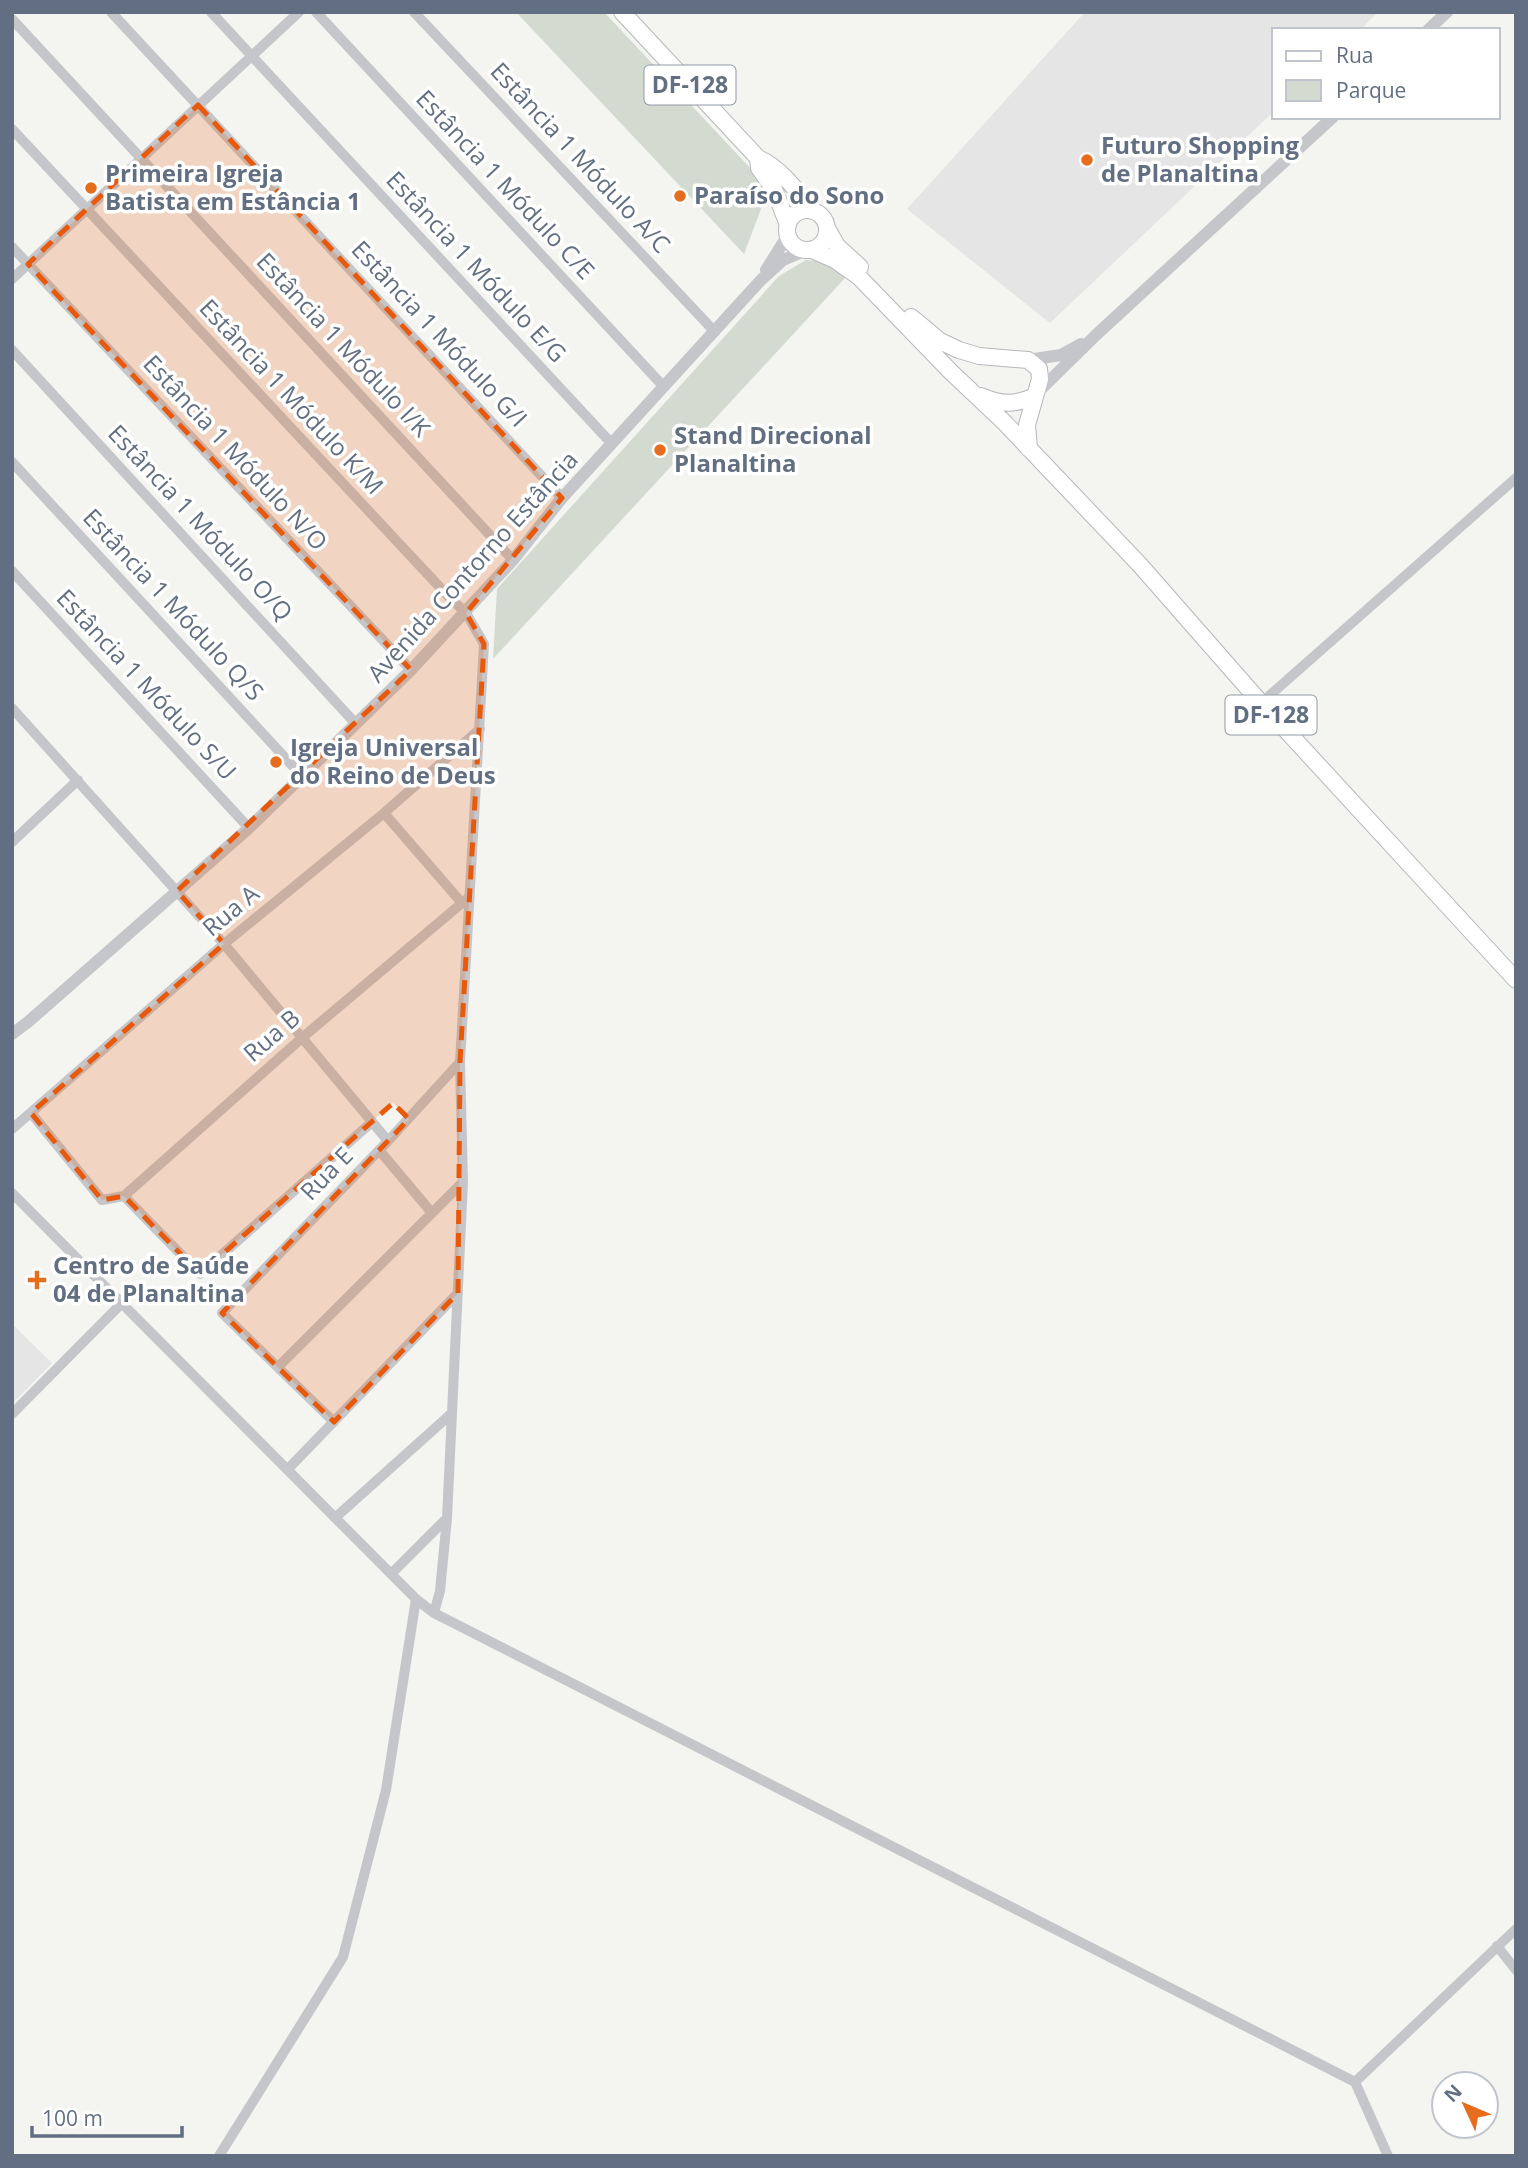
<svg xmlns="http://www.w3.org/2000/svg" width="1528" height="2168" font-family="'Open Sans',sans-serif">
  <style>
    .built { fill: #e4e5e4 }
    .green { fill: #d3dbd1 }
    .lines { fill: none; stroke-linecap: round; stroke-linejoin: round }
    .primary-casing { stroke: #b4b7bc; stroke-width: 18 }
    .minor { stroke: #c4c6ca; stroke-width: 10 }
    .tertiary { stroke: #c4c6ca; stroke-width: 12 }
    .primary { stroke: #fff; stroke-width: 16 }
    .marked { fill: #e8590c; fill-opacity: 0.2; stroke: #e8590c; stroke-width: 5; stroke-dasharray: 14 9; stroke-linejoin: round }
    .poi-dot { fill: #e66d1e; stroke: #fff; stroke-width: 2.5 }
    .labels { text-anchor: middle; stroke-width: 7; stroke-linejoin: round; paint-order: stroke }
    .shield { fill: #fff; stroke: #919aa8; stroke-width: 2 }
    .shield-label { font-size: 23px; font-weight: bold; fill: #626f82 }
    .poi-label { font-size: 24px; font-weight: bold; fill: #626f82; stroke: #fff; text-anchor: start }
    .street-label { font-size: 24px; fill: #626f82; stroke: #fff }
  </style>
  <rect width="100%" height="100%" fill="#f4f4f0"/>
  <path class="built" d="M1085,12H1378L1360,30H1274V111L1050,323L907,209Z
    M12,1324L52,1363L12,1404Z"/>
  <path class="green" d="M516,12H604L769,188L744,254Z
    M806,260L826,262L846,277L493,659L497,589L779,276Z"/>
  <g class="lines">
    <g class="primary-casing">
      <path id="primary" d="M622,12L758,158C781,168 797,191 813,211
        M758,158L759,168L774,189L788,225
        M787 230a20 20 0 1 1 40 0a20 20 0 1 1-40 0Z
        M828,230L837,246L860,267
        M812,250L835,260L859,277L951,372L1004,422L1140,565L1261,703L1516,980
        M911,317L940,341L959,350L979,356L1028,360L1039,369L1040,379L1027,425L1029,449
        M981,396C1001,405 1015,405 1035,396"/>
    </g>
    <path class="minor" d="M111,12L562,498
      M211,12L612,444
      M316,12L664,387
      M414,12L715,332
      M12,19L513,560
      M12,129L449,597L466,613L484,644L460,1062L463,1182L447,1518L440,1591L434,1613
      M12,247L411,670
      M12,279L299,12
      M12,350L356,724
      M12,462L302,776
      M12,571L249,828
      M1261,703L1516,478
      M12,708L224,944L388,1141
      M384,813L461,902
      M12,842L78,780
      M31,1113L102,1200L124,1196L303,1037L468,898
      M12,1129L224,944L384,813L480,729
      M379,1150L432,1213
      M12,1193L416,1599L434,1613L1355,2082L1388,2156
      M124,1196L200,1274L372,1122
      M278,1367L463,1182
      M12,1414L122,1303
      M334,1422L222,1313L388,1141L460,1062
      M288,1469L458,1293
      M336,1517L452,1413
      M392,1573L447,1518
      M1497,1946L1516,1970
      M1355,2082L1516,1929
      M219,2156L343,1957L386,1790L416,1599"/>
    <path class="tertiary" d="M1428,30L1447,12
      M766,270L788,235
      M1028,360L1061,355L1081,344
      M1035,395L1096,335L1333,117
      M12,1034L28,1022L249,828L411,670L513,560L562,498L761,280L783,260L807,250"/>
    <use href="#primary" class="primary"/>
  </g>
  <path class="marked" d="M198,105L562,498L466,613L484,644L460,1062L458,1293L334,1422L222,1313L409,1119L393,1103L200,1274L124,1196L102,1200L31,1113L224,944L177,891L411,670L28,264Z"/>
  <g class="poi-dot">
    <circle cx="1087" cy="160" r="7"/>
    <circle cx="91" cy="188" r="7"/>
    <circle cx="680" cy="196" r="7"/>
    <circle cx="660" cy="450" r="7"/>
    <circle cx="276" cy="762" r="7"/>
    <path d="M33.5 1269.5h7v7h7v7h-7v7h-7v-7h-7v-7h7z"/>
  </g>
  <g class="labels">
    <g class="shield">
      <rect x="644.5" y="65.5" width="91" height="39" rx="5"/>
      <rect x="1225.5" y="695.5" width="91" height="39" rx="5"/>
    </g>
    <g class="shield-label">
      <text x="690" y="93">DF-128</text>
      <text x="1271" y="723">DF-128</text>
    </g>
    <g class="poi-label">
      <text x="1101" y="154">Futuro Shopping<tspan x="1101" dy="28">de Planaltina</tspan></text>
      <text x="105" y="182">Primeira Igreja<tspan x="105" dy="28">Batista em Estância 1</tspan></text>
      <text x="694" y="204">Paraíso do Sono</text>
      <text x="674" y="444">Stand Direcional<tspan x="674" dy="28">Planaltina</tspan></text>
      <text x="290" y="756">Igreja Universal<tspan x="290" dy="28">do Reino de Deus</tspan></text>
      <text x="53" y="1274">Centro de Saúde<tspan x="53" dy="28">04 de Planaltina</tspan></text>
    </g>
    <g class="street-label">
      <text transform="translate(580 158) rotate(47)" y="8">Estância 1 Módulo A/C</text>
      <text transform="translate(505 185) rotate(47)" y="8">Estância 1 Módulo C/E</text>
      <text transform="translate(476 267) rotate(47)" y="8">Estância 1 Módulo E/G</text>
      <text transform="translate(439 334) rotate(47)" y="8">Estância 1 Módulo G/I</text>
      <text transform="translate(343 345) rotate(47)" y="8">Estância 1 Módulo I/K</text>
      <text transform="translate(291 397) rotate(47)" y="8">Estância 1 Módulo K/M</text>
      <text transform="translate(235 453) rotate(47)" y="8">Estância 1 Módulo N/O</text>
      <text transform="translate(200 523) rotate(47)" y="8">Estância 1 Módulo O/Q</text>
      <text transform="translate(473 567) rotate(-48)" y="8">Avenida Contorno Estância</text>
      <text transform="translate(173 605) rotate(47)" y="8">Estância 1 Módulo Q/S</text>
      <text transform="translate(146 685) rotate(47)" y="8">Estância 1 Módulo S/U</text>
      <text transform="translate(231 911) rotate(-40)" y="8">Rua A</text>
      <text transform="translate(272 1036) rotate(-41)" y="8">Rua B</text>
      <text transform="translate(327 1174) rotate(-46)" y="8">Rua E</text>
    </g>
  </g>
  <rect width="1528" height="2168" fill="none" stroke="#626f82" stroke-width="28"/>
  <rect x="1272" y="28" width="228" height="91" fill="#ffffff" stroke="#c0c5cd" stroke-width="2"/>
  <rect x="1286" y="51" width="35" height="10" fill="#ffffff" stroke="#c0c5cd" stroke-width="2"/>
  <text x="1336" y="63" font-size="21" fill="#626f82">Rua</text>
  <rect x="1286" y="80" width="35" height="21" fill="#d3dbd1" stroke="#c0c5cd" stroke-width="2"/>
  <text x="1336" y="98" font-size="21" fill="#626f82">Parque</text>
  <g transform="translate(1465 2105) rotate(314)"><circle r="33" fill="#ffffff" stroke="#c0c5cd" stroke-width="2"/>
  <path d="M0-5L12 26L0 18L-12 26Z" fill="#e66d1e"/>
  <text y="-10" font-size="19" font-weight="bold" text-anchor="middle" fill="#626f82">N</text>
  </g>
  <path d="M32 2126v10h150v-10" fill="none" stroke="#626f82" stroke-width="3.5"/>
  <text x="42" y="2126" font-size="21" fill="#626f82" stroke="#ffffff" stroke-width="5" paint-order="stroke">100 m</text>
</svg>
